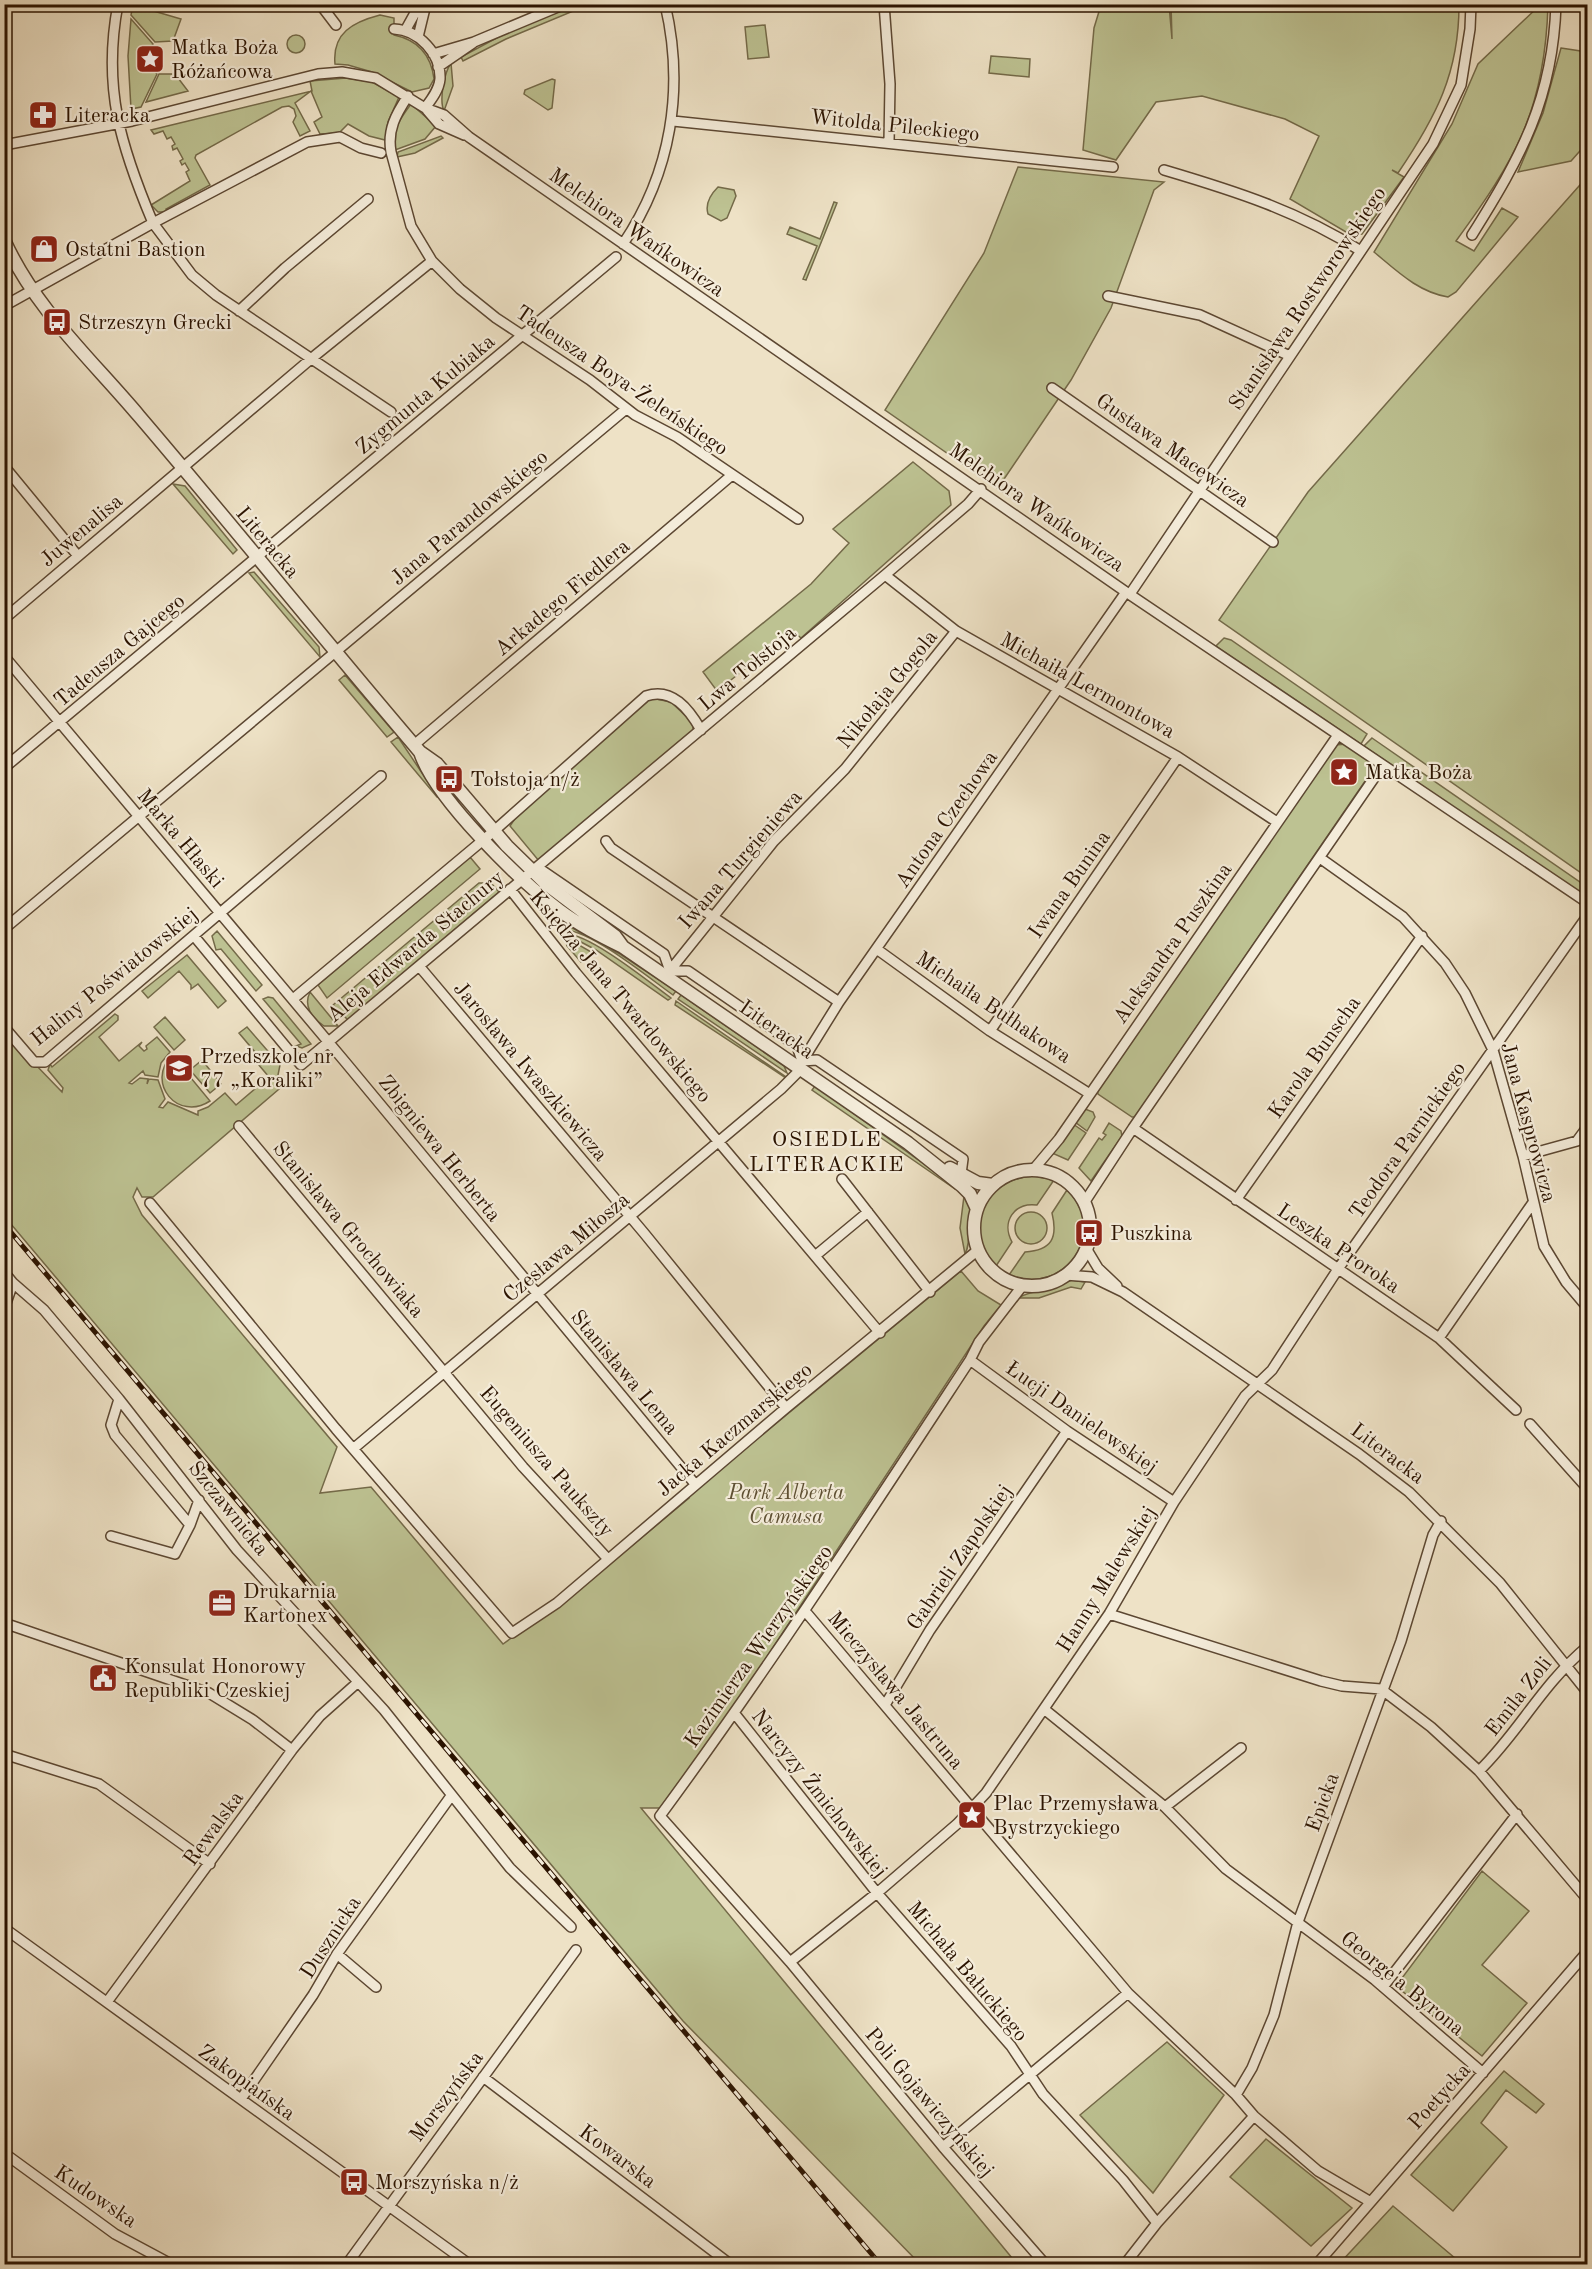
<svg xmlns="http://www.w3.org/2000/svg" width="1592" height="2269" font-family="'Old Standard TT',serif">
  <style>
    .green { fill: #bdc292; stroke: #746a49; stroke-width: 1.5 }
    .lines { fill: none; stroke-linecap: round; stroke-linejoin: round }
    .minor-casing { stroke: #5c4732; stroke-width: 12 }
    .tertiary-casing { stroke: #5c4732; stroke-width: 15 }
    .minor { stroke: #f4ecda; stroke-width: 9 }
    .tertiary { stroke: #f4ecda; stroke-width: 12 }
    .rail-casing { stroke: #2b1300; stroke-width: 5 }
    .rail { stroke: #f4ecda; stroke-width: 3; stroke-dasharray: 9; stroke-linecap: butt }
    .labels { text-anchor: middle; stroke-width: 4.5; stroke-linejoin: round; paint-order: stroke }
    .poi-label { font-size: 21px; fill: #2b1300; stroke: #f4ecda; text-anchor: start }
    .street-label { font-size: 21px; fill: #2b1300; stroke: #f4ecda }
    .park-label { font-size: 21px; font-style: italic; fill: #5e5033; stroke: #f4ecda }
    .neighbourhood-label { font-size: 22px; letter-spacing: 1.5px; fill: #2b1300; stroke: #f4ecda }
  </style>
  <rect width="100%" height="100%" fill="#eee2c6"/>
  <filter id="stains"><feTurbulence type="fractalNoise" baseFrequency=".00333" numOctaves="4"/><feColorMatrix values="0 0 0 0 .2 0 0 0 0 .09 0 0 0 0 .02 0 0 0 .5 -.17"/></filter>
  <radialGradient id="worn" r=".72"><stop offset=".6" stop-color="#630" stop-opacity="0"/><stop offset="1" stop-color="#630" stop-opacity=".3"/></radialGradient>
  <path class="green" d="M133,5L181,19L173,41L155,42L131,15Z
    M575,5L583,7L506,39L463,61L461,57L504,34Z
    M1101,5H1169L1172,39L1171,4L1459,5C1459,73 1436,117 1398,173L1392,170L1404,177L1362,234L1351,235L1290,199L1319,136L1285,119L1202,96L1156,102L1116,160L1083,150L1094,28Z
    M1540,5H1548C1545,109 1516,159 1456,241L1474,251L1502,208L1518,217L1456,292L1448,297C1418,292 1397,271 1374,252L1452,124L1478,64Z
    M380,15L394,18V35C418,40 431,54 434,79L429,88L412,92L372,72L348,65L335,64C332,33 353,22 380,15Z
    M131,19L153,44C145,55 147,65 157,74L141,107L131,109L128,56Z
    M765,25L769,57L748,59L745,27Z
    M287 44a9 9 0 1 1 18 0a9 9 0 1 1-18 0Z
    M1561,48L1587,52V143L1571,161L1518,172L1543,113Z
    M991,56L1030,59L1029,77L989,73Z
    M451,63L453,86L444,111C439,100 444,73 451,63Z
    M159,74H175L188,91L146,102Z
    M346,78L372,82L399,97L388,122L385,140L369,136L348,124L339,133L320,134L314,122L322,117L311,91L295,103L310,131L300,136L293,122L296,116L294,109L289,106L282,107L196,155L195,158L210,185L166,209L167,212H158L151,205L190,181L186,172L189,170L185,163L182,165L180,161L183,159L177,148L173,150L172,146L175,144L171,137L167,139L163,131L154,134L151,130L312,91L310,81Z
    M552,79L555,80L552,108L548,110L524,94L525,90Z
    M411,104L436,126L425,139L395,150C392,130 399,120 411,104Z
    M441,136L443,138L415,153L397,157L398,152Z
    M1018,167L1164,182L1154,190L1111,308L1071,380L1002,482L1003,492L885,410L984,253Z
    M1587,177V877L1219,620L1308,492Z
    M718,187L734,190L736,196L727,218L721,221L708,214C705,204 711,194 718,187Z
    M834,202L837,203L806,280L803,279L817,246L787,234L790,227L820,239Z
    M913,462L949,491L951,505L801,638L793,631L717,691L703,672L811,584L849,543L833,529Z
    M173,484L185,486L237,550L233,554Z
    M254,572L319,647L320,657L249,573Z
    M1224,638L1231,640L1367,734L1361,744L1216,646Z
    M345,675L394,732L387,737L339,680Z
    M651,698L671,702L693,723V730L539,861L510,826L518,814Z
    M398,737L438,797H437L391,742Z
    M1372,738L1587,887V899L1364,746Z
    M1347,744L1372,761V771L1135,1117H1132L1098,1094L1097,1089L1335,745Z
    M470,857L480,869L327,998L318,985Z
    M479,883H491L499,892L348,1020L333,1005Z
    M567,925L620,954L676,991L673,995C649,978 593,932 566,930Z
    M217,931L262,985L256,991L221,949L216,950L212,936Z
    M566,934C590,934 649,982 671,998L668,1000L596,950Z
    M565,937L593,953L581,962L567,946Z
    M187,955L226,1001L218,1008L198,984L191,989V985L179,971L148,998L142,991Z
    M310,992L338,1026H324C312,1018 303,1006 310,992Z
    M681,995L784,1066L787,1073L678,999Z
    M268,997L273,998L311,1044L302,1048L296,1046L301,1044L263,999Z
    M676,1001L786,1077V1078L675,1005Z
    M115,1014L118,1016V1020L99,1037L119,1061L142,1042L139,1046L144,1051L147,1049L146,1046L157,1037L170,1052L161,1063L158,1077L145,1075L143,1071L129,1083L132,1084L140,1078L148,1079L147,1084L149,1079L158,1080L165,1099L159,1107L163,1108L168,1102L198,1115V1111L208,1107L225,1093L236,1105L269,1077L258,1064H253L260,1058L239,1033L247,1027L280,1065L278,1075L285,1084L153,1197H142L137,1188L133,1197L142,1215L337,1447L320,1493L371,1487L503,1644L580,1589L689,1498L688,1496L961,1271L978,1291L1001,1305L984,1326L730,1713L660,1808H641L1017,2264H920L683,2021L5,1217L4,1032L62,1092L63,1088L48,1070L50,1064L52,1067Z
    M165,1017L185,1040L174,1050L154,1027Z
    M172,1055L210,1101C178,1122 145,1083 172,1055Z
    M202,1060L221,1084L210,1093L190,1070Z
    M815,1086L956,1187L955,1189L812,1090Z
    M1085,1109L1093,1112L1095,1117L1087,1131L1075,1122Z
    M1109,1123L1121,1131L1122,1136L1091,1181L1079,1168L1099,1138L1102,1140L1106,1135L1103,1133Z
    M1073,1124L1086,1133L1068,1160L1052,1153Z
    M1034,1176L1054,1180L1037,1205C1014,1202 1001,1222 1012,1242L996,1266C961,1230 985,1178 1034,1176Z
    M1067,1190C1110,1232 1064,1297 1009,1275L1025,1252C1052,1250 1058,1238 1052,1213Z
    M964,1196L971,1206C967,1222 972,1241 965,1254L960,1228Z
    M1015 1228a16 16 0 1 1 32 0a16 16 0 1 1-32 0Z
    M1072,1280L1085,1282L1081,1289L1071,1287L1039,1298H1018C1024,1293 1060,1285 1072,1280Z
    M1482,1871L1529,1911L1482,1965L1527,2003L1482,2056L1396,1986Z
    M1167,2042L1224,2095L1153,2193L1080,2115Z
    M1504,2071L1544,2104L1536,2113L1506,2090L1481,2123L1507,2147L1453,2211L1411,2175Z
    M1266,2139L1352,2208L1311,2246L1230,2177Z
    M1393,2206L1462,2264H1339Z"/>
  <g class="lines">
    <g class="minor-casing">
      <path id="minor" d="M118,4C102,88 121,147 153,223L307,142L340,137L361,148L381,153
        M320,4L336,25
        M884,4L890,84L889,142
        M394,29C419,30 441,54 440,79C439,90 431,100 425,108
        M405,31L420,4
        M418,37L426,4
        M433,54L474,42L565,4
        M438,67L473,43
        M408,96C396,114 387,130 391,152L411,226L432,261L460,289L496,318L590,380L635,415L677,437L798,519
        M427,110L439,124L464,135
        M673,121L1113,167
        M4,145L132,121L318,74L342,72L376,78L425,108L444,115L469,137L1126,592L1588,903
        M1164,170C1235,191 1298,211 1361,251
        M1472,235C1521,157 1553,99 1556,4
        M623,244C671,173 685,89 665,4
        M1108,296L1200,315L1290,356
        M4,306L153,223L192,275L216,295L391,412
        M239,311L285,268L368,199
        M1052,388L1273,542
        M4,466L78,556
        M885,575L956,631L1178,757L1277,822
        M1130,594L1433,144L1461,85L1470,29L1471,4
        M4,619L312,358L432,261
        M4,656L346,1063L695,1484
        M414,745L732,475
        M4,768L616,257
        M606,841L611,848L839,1002
        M1320,858L1403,917L1445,963L1465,993L1493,1050L1523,1156L1544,1246L1566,1282L1588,1308
        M537,867L664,954L670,971H688L797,1046L802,1061L817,1060L963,1159L961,1174
        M510,889L576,973L880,1333
        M4,929L626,409
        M194,936L301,1065L885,575L968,504L981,489
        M878,950L990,1031L1090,1094
        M419,966L644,1233L786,1408
        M668,973L774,841L845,769L956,631
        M293,999L494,831L646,696C672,687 689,709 701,730
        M4,1027L34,1062H45L381,776
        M990,1031L1178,757
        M798,1068L839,1002L1126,592
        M239,1126L523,1467L607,1558
        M1133,1128L1439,1338L1516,1410
        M1523,1156L1577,1141L1588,1126
        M1033,1170L1059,1139L1338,735
        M842,1179L930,1292
        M1236,1200L1422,936
        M150,1203L336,1429L512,1633L557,1603L786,1408L978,1250
        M1084,1203L1133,1128L1383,765
        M1086,1248L1098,1268L1117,1286
        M815,1256L868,1212
        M4,1272L13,1283L44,1310L119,1399L237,1550L384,1710L510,1868L571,1927
        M1065,1275L1092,1277L1123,1292L1359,1454L1409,1492L1500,1583L1588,1693
        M1023,1285L979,1342L970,1360C869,1514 769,1668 660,1816L790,1962L943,2147L1045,2264
        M4,1309L13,1283
        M1439,1338L1532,1204
        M970,1360L1067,1431L1174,1502
        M119,1399L111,1425L115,1435L190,1525
        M1530,1424L1588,1489
        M353,1449L781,1089L801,1069
        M111,1536L175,1554L190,1525L199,1500
        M805,1611L1128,1993L1236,2095L1254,2116L1318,2171L1369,2201
        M1109,1614L1321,1681L1342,1686L1381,1689L1431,1727L1479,1771L1588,1900
        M4,1623L209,1693L253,1720L292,1750
        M885,1705L930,1630L1067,1431
        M1044,1709L1165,1807L1226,1869L1375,1980L1483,2073
        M735,1714L877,1893L1011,2046L1043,2094L1123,2180L1157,2223
        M4,1754L99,1784L210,1864
        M1479,1771C1520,1731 1541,1685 1588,1646
        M1165,1807L1241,1748
        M4,1928L469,2264
        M337,1954L376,1987
        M790,1962L877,1893L957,1824L986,1793L1109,1614L1174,1502L1245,1396L1272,1370L1338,1269L1588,915
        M1383,1987L1517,1814
        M107,2002L292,1750L320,1716L357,1683
        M483,2077L730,2264
        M1236,2095L1252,2068L1274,2015L1298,1922L1401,1641L1433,1535L1441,1521
        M241,2099L313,1995L337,1954L451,1796
        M943,2147L1128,1993
        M4,2153L115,2234L171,2264
        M347,2264L576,1950
        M1125,2264L1157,2223L1254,2116
        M1317,2264L1588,1951"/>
    </g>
    <g class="tertiary-casing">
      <path id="tertiary" d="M4,240C35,309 92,360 139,416C234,527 325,641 420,752L437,764L507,846L546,884L615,936L623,947
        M420,752C435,798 519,880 559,910C579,925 601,936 623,947L908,1143L962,1186L970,1194L977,1209
        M950,1168L978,1183L993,1185
        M974 1228a58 58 0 1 1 116 0a58 58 0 1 1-116 0Z"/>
    </g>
    <use href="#minor" class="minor"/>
    <use href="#tertiary" class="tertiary"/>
    <g class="rail-casing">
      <path id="rail" d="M4,1224L880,2264"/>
    </g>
    <use href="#rail" class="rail"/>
  </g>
  <defs>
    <g id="sight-square" transform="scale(1.5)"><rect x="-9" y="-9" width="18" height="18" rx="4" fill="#8f2418" stroke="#f4ecda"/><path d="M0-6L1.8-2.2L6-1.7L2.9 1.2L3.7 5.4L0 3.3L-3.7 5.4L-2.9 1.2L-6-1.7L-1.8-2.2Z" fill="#fff"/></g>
    <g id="pharmacy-square" transform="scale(1.5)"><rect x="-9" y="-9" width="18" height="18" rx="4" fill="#8f2418" stroke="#f4ecda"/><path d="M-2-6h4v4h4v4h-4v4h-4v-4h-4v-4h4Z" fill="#fff"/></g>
    <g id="shop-square" transform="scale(1.5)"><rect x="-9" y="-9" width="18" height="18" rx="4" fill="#8f2418" stroke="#f4ecda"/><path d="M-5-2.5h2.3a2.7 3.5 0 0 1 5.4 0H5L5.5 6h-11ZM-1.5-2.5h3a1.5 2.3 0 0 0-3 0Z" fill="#fff"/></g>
    <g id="bus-square" transform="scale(1.5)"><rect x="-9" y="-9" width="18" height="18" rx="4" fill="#8f2418" stroke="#f4ecda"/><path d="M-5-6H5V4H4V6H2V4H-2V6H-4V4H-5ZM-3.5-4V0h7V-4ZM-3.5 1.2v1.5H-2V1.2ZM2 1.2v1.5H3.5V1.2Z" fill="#fff"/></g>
    <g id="school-square" transform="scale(1.5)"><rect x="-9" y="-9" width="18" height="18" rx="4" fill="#8f2418" stroke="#f4ecda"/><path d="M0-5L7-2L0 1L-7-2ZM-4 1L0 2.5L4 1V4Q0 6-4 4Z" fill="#fff"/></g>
    <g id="office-square" transform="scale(1.5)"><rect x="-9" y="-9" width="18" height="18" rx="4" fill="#8f2418" stroke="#f4ecda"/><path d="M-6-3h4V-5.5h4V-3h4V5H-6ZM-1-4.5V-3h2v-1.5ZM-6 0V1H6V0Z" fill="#fff"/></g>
    <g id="civic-square" transform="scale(1.5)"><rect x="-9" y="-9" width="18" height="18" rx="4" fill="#8f2418" stroke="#f4ecda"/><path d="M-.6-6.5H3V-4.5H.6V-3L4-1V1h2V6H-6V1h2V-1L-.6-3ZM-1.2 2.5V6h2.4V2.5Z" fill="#fff"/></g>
  </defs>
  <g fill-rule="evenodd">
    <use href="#sight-square" x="150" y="59"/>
    <use href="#pharmacy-square" x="43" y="115"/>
    <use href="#shop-square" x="44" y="249"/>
    <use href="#bus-square" x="57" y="322"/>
    <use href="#sight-square" x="1344" y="772"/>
    <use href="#bus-square" x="449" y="779"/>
    <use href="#school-square" x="179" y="1068"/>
    <use href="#bus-square" x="1089" y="1233"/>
    <use href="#office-square" x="222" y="1603"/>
    <use href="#civic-square" x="103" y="1678"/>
    <use href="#sight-square" x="972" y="1815"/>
    <use href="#bus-square" x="354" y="2182"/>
  </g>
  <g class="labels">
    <g class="poi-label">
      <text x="171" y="54">Matka Boża<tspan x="171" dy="24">Różańcowa</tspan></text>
      <text x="64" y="122">Literacka</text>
      <text x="65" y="256">Ostatni Bastion</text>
      <text x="78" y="329">Strzeszyn Grecki</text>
      <text x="1365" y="779">Matka Boża</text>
      <text x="470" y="786">Tołstoja n/ż</text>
      <text x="200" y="1063">Przedszkole nr<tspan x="200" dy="24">77 „Koraliki”</tspan></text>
      <text x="1110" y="1240">Puszkina</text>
      <text x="243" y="1598">Drukarnia<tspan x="243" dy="24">Kartonex</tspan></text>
      <text x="124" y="1673">Konsulat Honorowy<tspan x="124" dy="24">Republiki Czeskiej</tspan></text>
      <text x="993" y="1810">Plac Przemysława<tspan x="993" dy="24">Bystrzyckiego</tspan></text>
      <text x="375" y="2189">Morszyńska n/ż</text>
    </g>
    <g class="street-label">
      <text transform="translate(895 125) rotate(6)" y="7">Witolda Pileckiego</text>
      <text transform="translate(637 232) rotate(35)" y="7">Melchiora Wańkowicza</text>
      <text transform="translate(1307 298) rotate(-56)" y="7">Stanisława Rostworowskiego</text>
      <text transform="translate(622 380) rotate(34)" y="7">Tadeusza Boya-Żeleńskiego</text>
      <text transform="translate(425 394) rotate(-40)" y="7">Zygmunta Kubiaka</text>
      <text transform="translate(1173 450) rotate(35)" y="7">Gustawa Macewicza</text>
      <text transform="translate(1037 507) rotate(35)" y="7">Melchiora Wańkowicza</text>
      <text transform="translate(469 517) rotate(-40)" y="7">Jana Parandowskiego</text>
      <text transform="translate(81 530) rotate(-40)" y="7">Juwenalisa</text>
      <text transform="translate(268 542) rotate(50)" y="7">Literacka</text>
      <text transform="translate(562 597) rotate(-40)" y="7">Arkadego Fiedlera</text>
      <text transform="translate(119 650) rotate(-40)" y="7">Tadeusza Gajcego</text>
      <text transform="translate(747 668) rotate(-40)" y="7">Lwa Tołstoja</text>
      <text transform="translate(1088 685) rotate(29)" y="7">Michaiła Lermontowa</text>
      <text transform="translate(887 689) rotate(-51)" y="7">Nikołaja Gogola</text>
      <text transform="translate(946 819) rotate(-55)" y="7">Antona Czechowa</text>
      <text transform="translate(181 838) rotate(50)" y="7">Marka Hłaski</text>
      <text transform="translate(740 859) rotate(-49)" y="7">Iwana Turgieniewa</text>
      <text transform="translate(1069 884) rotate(-55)" y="7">Iwana Bunina</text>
      <text transform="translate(1172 943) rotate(-55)" y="7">Aleksandra Puszkina</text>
      <text transform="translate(415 946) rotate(-40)" y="7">Aleja Edwarda Stachury</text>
      <text transform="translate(114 976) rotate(-39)" y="7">Haliny Poświatowskiej</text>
      <text transform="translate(621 996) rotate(50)" y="7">Księdza Jana Twardowskiego</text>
      <text transform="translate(994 1007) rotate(34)" y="7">Michaiła Bułhakowa</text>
      <text transform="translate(777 1029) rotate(35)" y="7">Literacka</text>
      <text transform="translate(1314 1057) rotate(-55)" y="7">Karola Bunscha</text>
      <text transform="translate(531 1071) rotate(50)" y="7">Jarosława Iwaszkiewicza</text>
      <text transform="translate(1529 1122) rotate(75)" y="7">Jana Kasprowicza</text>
      <text transform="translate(1407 1140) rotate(-55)" y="7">Teodora Parnickiego</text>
      <text transform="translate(440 1148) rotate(51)" y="7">Zbigniewa Herberta</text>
      <text transform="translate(349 1229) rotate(50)" y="7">Stanisława Grochowiaka</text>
      <text transform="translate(566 1247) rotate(-40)" y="7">Czesława Miłosza</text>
      <text transform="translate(1339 1248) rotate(34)" y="7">Leszka Proroka</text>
      <text transform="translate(625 1372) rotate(50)" y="7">Stanisława Lema</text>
      <text transform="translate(1082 1417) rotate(35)" y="7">Łucji Danielewskiej</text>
      <text transform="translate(734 1429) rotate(-40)" y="7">Jacka Kaczmarskiego</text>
      <text transform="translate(1388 1453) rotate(37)" y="7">Literacka</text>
      <text transform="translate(547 1461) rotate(49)" y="7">Eugeniusza Paukszty</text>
      <text transform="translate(229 1508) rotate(51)" y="7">Szczawnicka</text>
      <text transform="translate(959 1557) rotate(-56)" y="7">Gabrieli Zapolskiej</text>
      <text transform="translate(1106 1579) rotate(-58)" y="7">Hanny Malewskiej</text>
      <text transform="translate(758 1646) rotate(-55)" y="7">Kazimierza Wierzyńskiego</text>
      <text transform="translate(896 1690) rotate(50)" y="7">Mieczysława Jastruna</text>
      <text transform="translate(1518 1696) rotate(-52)" y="7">Emila Zoli</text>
      <text transform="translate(820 1793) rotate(52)" y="7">Narcyzy Żmichowskiej</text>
      <text transform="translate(1322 1802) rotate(-70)" y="7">Epicka</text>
      <text transform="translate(213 1828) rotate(-54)" y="7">Rewalska</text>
      <text transform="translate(330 1937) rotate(-57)" y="7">Dusznicka</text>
      <text transform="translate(968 1971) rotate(50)" y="7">Michała Bałuckiego</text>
      <text transform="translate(1403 1983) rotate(39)" y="7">George'a Byrona</text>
      <text transform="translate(247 2082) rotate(36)" y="7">Zakopiańska</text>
      <text transform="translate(446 2096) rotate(-53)" y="7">Morszyńska</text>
      <text transform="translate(1439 2096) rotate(-48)" y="7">Poetycka</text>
      <text transform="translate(930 2102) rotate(50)" y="7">Poli Gojawiczyńskiej</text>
      <text transform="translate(618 2156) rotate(37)" y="7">Kowarska</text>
      <text transform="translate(96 2196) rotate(34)" y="7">Kudowska</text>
    </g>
    <g class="park-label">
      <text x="786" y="1499">Park Alberta<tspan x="786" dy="24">Camusa</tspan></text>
    </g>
    <g class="neighbourhood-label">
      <text x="827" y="1146">OSIEDLE<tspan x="827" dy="25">LITERACKIE</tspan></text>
    </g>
  </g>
  <rect width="1592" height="2269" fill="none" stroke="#eee2c6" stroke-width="24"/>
  <rect x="6" y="6" width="1580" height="2257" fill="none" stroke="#2b1300" stroke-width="3"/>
  <rect x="12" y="12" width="1568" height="2245" fill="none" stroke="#2b1300" stroke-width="1.5"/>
  <rect width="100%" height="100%" filter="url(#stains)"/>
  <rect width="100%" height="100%" fill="url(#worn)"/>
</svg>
